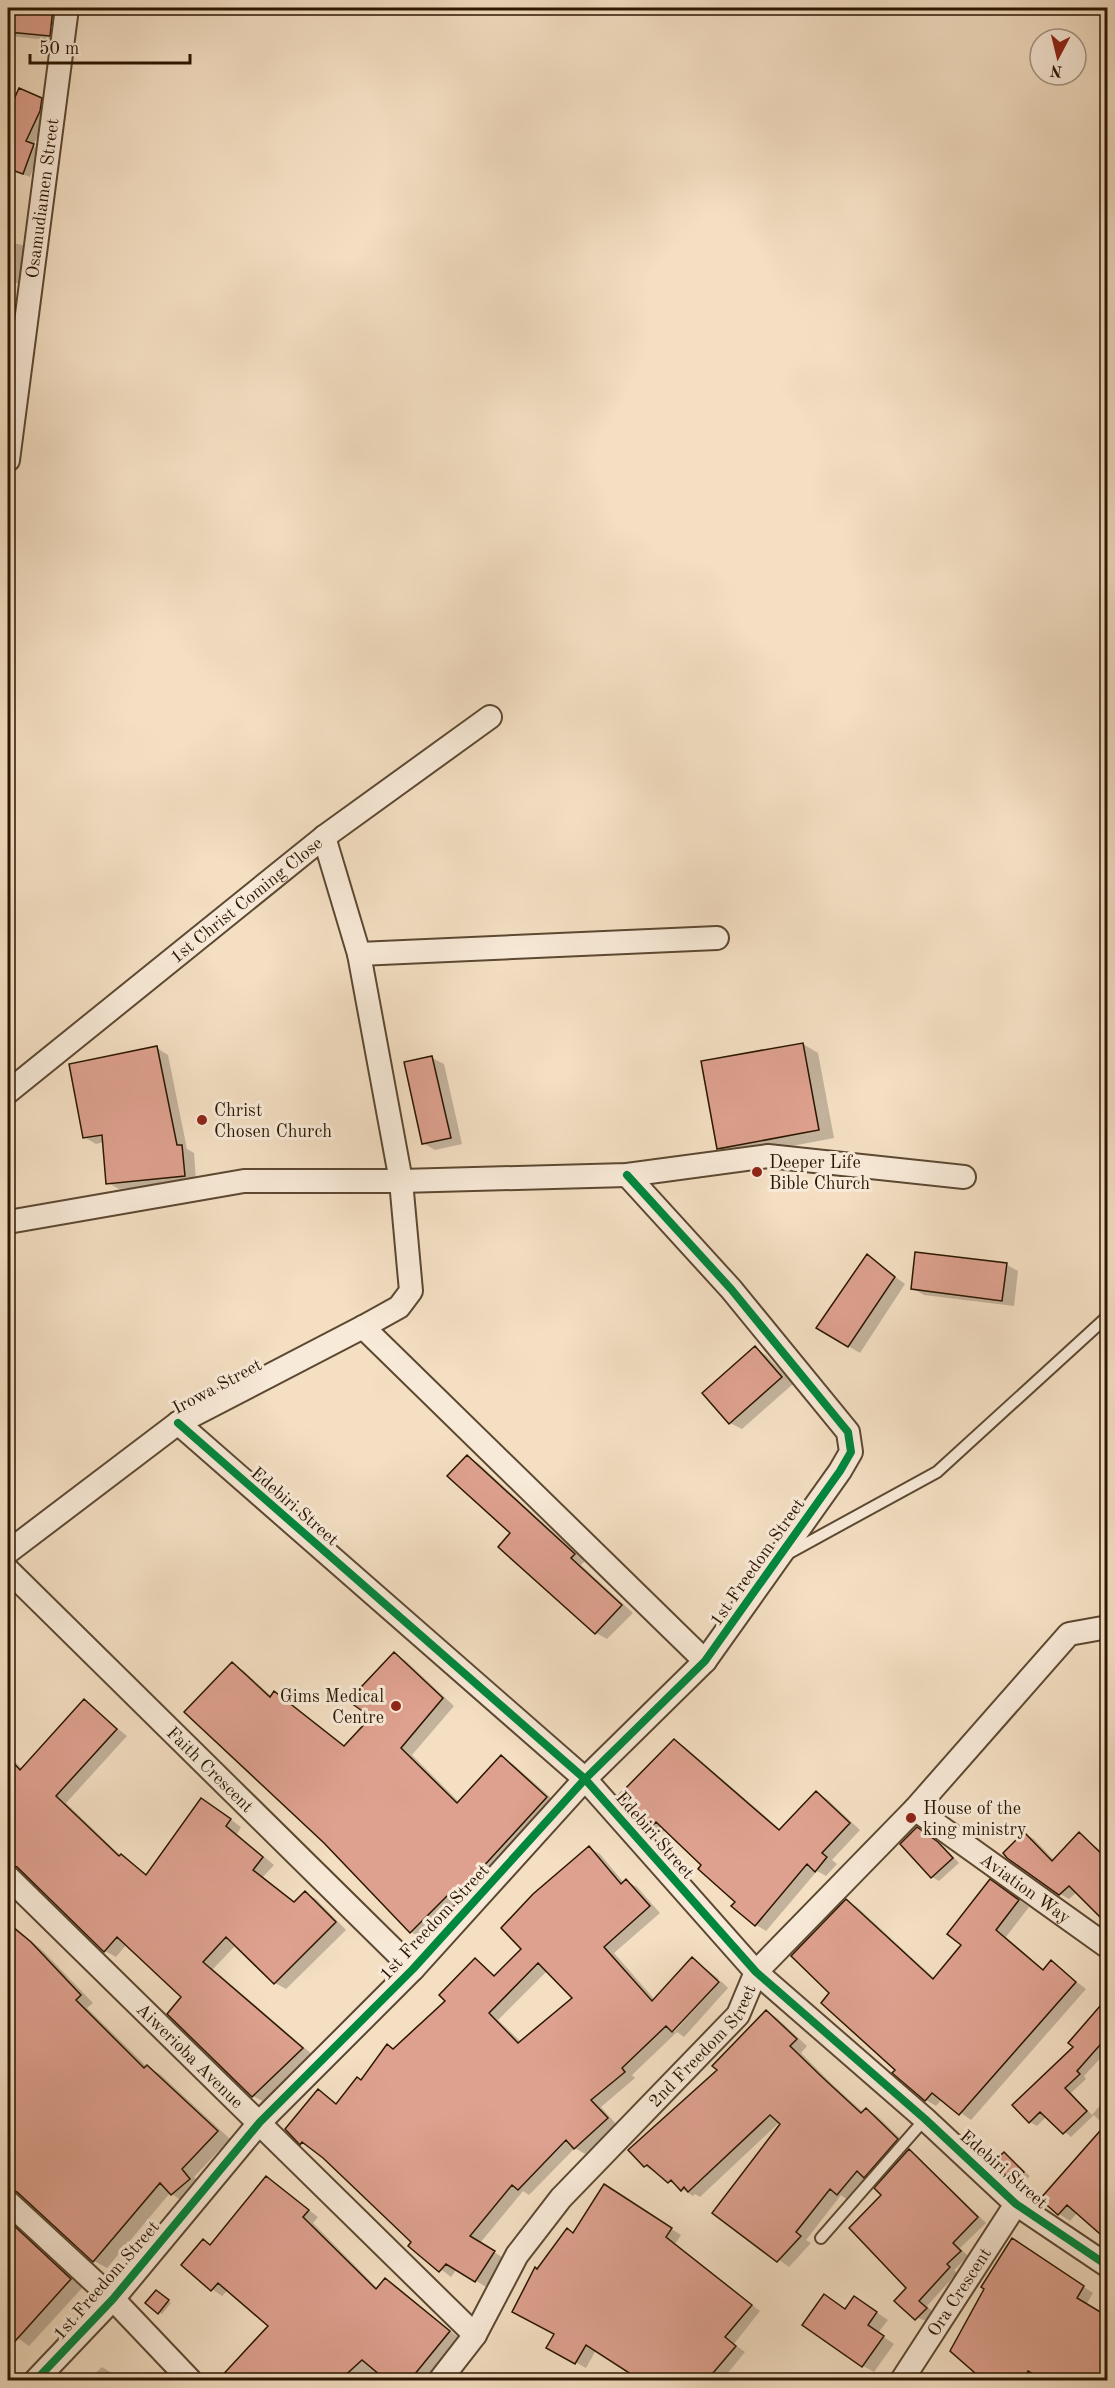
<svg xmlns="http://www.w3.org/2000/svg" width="1115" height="2388" font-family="'Old Standard TT',serif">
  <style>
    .shadow { fill: #0003; fill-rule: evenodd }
    .building { fill: #dea18f; stroke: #2a1600; stroke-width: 1.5; fill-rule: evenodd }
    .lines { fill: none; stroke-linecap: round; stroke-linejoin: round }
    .lane-casing { stroke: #5c4831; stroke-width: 14 }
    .street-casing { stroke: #5c4831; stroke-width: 26 }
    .lane { stroke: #f8ead8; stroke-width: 10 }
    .street { stroke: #f8ead8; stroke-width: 22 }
    .cycleway-casing { stroke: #f8ead8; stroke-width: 11 }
    .cycleway { stroke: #00873e; stroke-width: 8 }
    .poi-dot { fill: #8f2418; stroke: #f8ead8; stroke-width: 2 }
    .labels { text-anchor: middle; stroke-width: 6; stroke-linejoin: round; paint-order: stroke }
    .street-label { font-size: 18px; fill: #2a1600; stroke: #f8ead8 }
    .poi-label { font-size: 18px; fill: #2a1600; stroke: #f8ead8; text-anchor: start }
  </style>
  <rect width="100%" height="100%" fill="#f4dfc3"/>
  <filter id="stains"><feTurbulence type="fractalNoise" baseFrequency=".00333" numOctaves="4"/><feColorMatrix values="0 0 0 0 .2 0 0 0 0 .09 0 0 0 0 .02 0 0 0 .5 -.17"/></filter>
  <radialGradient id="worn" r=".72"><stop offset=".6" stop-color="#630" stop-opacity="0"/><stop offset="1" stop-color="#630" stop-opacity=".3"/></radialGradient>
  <path class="shadow" d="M8,8L53,9L62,14L59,41L8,36Z
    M20,90L48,104L47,115L33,146L40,150L30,177L8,169V116Z
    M8,242L22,245L33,251L28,285L16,283L8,322Z
    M8,350L12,352L8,384Z
    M803,1044L818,1053L834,1138L734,1157L718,1148Z
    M157,1048L168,1055L187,1149L194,1153L196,1182L119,1189L108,1183L104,1142L96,1144L84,1137Z
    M432,1058L444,1064L462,1144L435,1150L423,1143Z
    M867,1256L905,1284L860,1353L818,1328Z
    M1007,1265L1018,1271L1014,1306L924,1295L912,1288Z
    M755,1348L766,1355L793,1384L742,1429L730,1423Z
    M467,1457L478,1463L585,1561L581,1565L633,1613L607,1639L596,1633Z
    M395,1654L406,1661L454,1706L412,1755L459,1802L501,1757L513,1764L558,1804L423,1939L411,1932L297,1814L232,1664L244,1671L272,1697L275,1693L287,1700L345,1746L374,1716Z
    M84,1701L127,1736L66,1803L121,1856L148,1875L212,1806L241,1827L237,1834L274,1865L263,1877L295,1902L305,1893L316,1899L346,1930L286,1989L275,1983L236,1945L213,1969L313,2055L264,2102L253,2096L183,1997L127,1944L116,1957L105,1951L22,1870L11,1873L8,1871V1754L22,1769Z
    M674,1740L685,1747L781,1830L816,1793L827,1799L860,1830L832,1860L837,1864L826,1876L817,1871L766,1931L756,1925L703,1865L666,1829L662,1833L651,1827L621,1796Z
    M924,1833L945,1848L959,1863L939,1881L932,1877Z
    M1025,1834L1034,1839L1054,1860L1079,1834L1108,1856V1923L1077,1892L1069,1899L1060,1894Z
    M589,1848L600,1854L624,1883L626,1881L637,1887L660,1913L614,1953L655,2000L693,1959L719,1979L670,2032H674L721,1981L728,1988L684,2037L677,2032L632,2075L635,2078L601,2107L617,2125L585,2154L575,2148L529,2195L523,2191L480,2243L505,2259L486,2287L457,2269L451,2277L410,2246L413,2242L313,2148L301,2143L318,2091L337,2104L448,2001L476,1960L496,1976L523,1949ZM548,1970L574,1998L521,2042L498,2020Z
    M1001,1887L1029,1907L1006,1937L1044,1970L1051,1962L1086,1989L971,2120L942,2099L936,2106L926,2100L823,2003L831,1993L846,1901L857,1907L935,1979L963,1944Z
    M8,1921L43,1951L93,2003L87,2008L147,2067L160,2074L230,2139L194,2177L202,2186L184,2202L170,2193L107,2268L94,2261L23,2196L11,2199L8,2206Z
    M1108,1993V2050L1084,2076L1086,2079L1071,2093L1092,2115L1108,2096V2239L1078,2212L1070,2221L1059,2214L1106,2127L1094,2115L1071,2137L1047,2116L1037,2126L1030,2122L1105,2003L1101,1999Z
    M766,2011L777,2018L807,2046L801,2053L833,2085L864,2113L867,2109L877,2116L908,2146L848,2200L841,2195L806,2240L811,2243L789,2267L714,2213L783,2119L700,2197L695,2194L693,2196L645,2166Z
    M909,2151L917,2156L986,2223L960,2248L968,2256L954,2270L957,2273L927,2306L934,2313L927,2321L912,2316L908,2288L883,2195Z
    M1004,2153L1030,2176L1021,2185L1013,2181Z
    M267,2178L318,2217L313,2223L378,2289L386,2280L396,2286L459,2338L425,2380H220L270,2326L228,2290L222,2296L212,2289L211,2246Z
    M614,2192L681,2235L675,2244L760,2311L734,2344L745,2352L722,2380H633L635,2376L596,2350L586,2368L548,2347L556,2334L538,2271Z
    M8,2209L11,2221L83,2287L29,2346L8,2331Z
    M1022,2246L1093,2293L1086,2305L1108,2318V2380H985L952,2351Z
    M159,2293L171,2303L162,2314L159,2312Z
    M866,2305L888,2320L878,2333L894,2344L874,2372L863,2366Z
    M102,2367L113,2374L119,2380H88Z
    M475,2376L483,2380H472Z
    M937,2376L945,2380H935Z"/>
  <path class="building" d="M8,8H53L50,36L8,32Z
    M19,88L42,98L40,111L26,141L34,144L23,174L12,170L8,180V113Z
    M803,1043L819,1130L717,1149L701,1061Z
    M157,1046L177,1145H182L185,1176L106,1184L102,1135L83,1138L69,1064Z
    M432,1056L451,1138L422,1144L404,1062Z
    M915,1252L1007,1263L1002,1301L911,1289Z
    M867,1254L895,1277L848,1347L816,1328Z
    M755,1346L782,1377L729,1424L702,1393Z
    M467,1455L575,1554L571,1558L622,1605L595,1634L498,1547L510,1533L447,1476Z
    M394,1652L443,1698L401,1748L457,1803L501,1755L547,1797L481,1869L455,1894L452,1891L410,1933L324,1843L184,1712L232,1662L270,1697L274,1691L344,1746L371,1717L348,1701Z
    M84,1699L117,1729L56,1796L119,1856L121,1854L146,1875L201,1798L231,1819L226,1826L263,1857L253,1870L294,1902L305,1891L336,1922L274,1984L226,1937L203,1962L303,2048L252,2097L167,2014L181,1997L117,1937L104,1952L17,1867L8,1864V1757L20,1770Z
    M674,1739L779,1830L816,1791L850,1823L822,1853L827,1857L815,1872L807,1864L755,1926L731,1906L735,1902L698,1869L701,1865L656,1822L650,1828L618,1796Z
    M917,1827L938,1842L953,1858L931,1878L900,1844Z
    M1024,1832L1052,1861L1079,1832L1107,1859V1924L1069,1886L1059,1895L1007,1858L1003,1853Z
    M589,1846L621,1884L626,1879L650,1906L604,1947L652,2001L692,1957L719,1982L672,2032L666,2026L622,2068L625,2072L591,2100L608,2118L574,2149L566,2140L518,2190L512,2185L470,2236L495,2251L475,2282L446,2264L439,2272L408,2246L411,2242L323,2158L302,2142L300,2145L285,2129L318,2089L336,2104L357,2077L361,2080L387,2044L393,2049L445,2001L439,1995L475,1958L494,1976L521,1949L501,1928L533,1894ZM538,1963L572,1998L518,2043L489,2013Z
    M990,1879L1019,1900L996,1930L1043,1970L1051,1960L1076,1982L959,2115L932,2093L925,2101L892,2073L895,2070L821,2003L829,1993L791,1956L846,1899L933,1979L961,1945L947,1934Z
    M8,1923L31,1942L81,1995L76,2000L144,2068L147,2065L218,2131L182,2169L190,2179L171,2195L160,2183L93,2262L17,2192L8,2189Z
    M1107,1998V2037L1077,2071L1080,2074L1065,2088L1087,2111L1063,2134L1040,2112L1029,2123L1012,2105L1073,2047L1068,2043Z
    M766,2010L797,2039L790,2046L822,2077L861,2113L866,2108L898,2139L864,2178L857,2171L837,2195L830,2189L796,2232L801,2236L777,2262L712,2213L780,2124L770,2115L688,2192L684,2187L681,2191L671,2180L668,2183L647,2165L644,2167L628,2150L717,2070L712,2066Z
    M1107,2123V2240L1067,2205L1058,2215L1040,2199Z
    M909,2149L978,2217L953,2243L961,2251L947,2264L950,2267L919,2301L927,2308L915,2320L894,2301L906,2288L849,2228L881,2195L874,2188Z
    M1004,2152L1024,2172L1013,2182L992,2163Z
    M266,2176L309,2210L303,2217L376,2289L385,2278L450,2331L410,2380H386L362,2360L340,2380H218L268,2326L218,2283L211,2291L181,2265L203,2239L210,2245Z
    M604,2184L672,2228L666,2237L752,2305L725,2337L736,2346L707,2380H640L586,2345L575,2364L546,2348L554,2334L512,2312L535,2267L537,2269L567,2228L573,2233Z
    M8,2220L71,2279L8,2349Z
    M1012,2238L1084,2286L1077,2298L1107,2316V2380H1044L1028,2371L1024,2380H983L950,2351L984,2289L981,2287Z
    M156,2290L169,2300L158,2314L145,2303Z
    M824,2294L845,2309L854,2296L877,2312L868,2325L884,2336L862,2367L802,2325Z"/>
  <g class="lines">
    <g class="lane-casing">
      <path id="lane" d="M789,1553L937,1472L1108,1316
        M821,2238L925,2119"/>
    </g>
    <g class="street-casing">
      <g id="street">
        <path id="s1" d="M8,460L67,8"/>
        <path d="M359,954L717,938"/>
        <path id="s2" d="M8,1092L324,837L490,717"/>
        <path d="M8,1222L244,1181H401L627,1175L768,1156L964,1177"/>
        <path d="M363,1327L705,1661"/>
        <path d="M178,1423L585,1779L756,1972L925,2119L1016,2204L1108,2266"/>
        <path d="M8,1552L178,1423L363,1327L399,1307L411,1291L401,1181L359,954L324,837"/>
        <path id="s3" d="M8,1570L413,1969"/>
        <path id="s4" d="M915,1809L1108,1947"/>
        <path id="s5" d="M8,1877L475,2335"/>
        <path d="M8,2202L113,2299L190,2380"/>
        <path d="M36,2380L113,2299L260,2122L413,1969L585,1779L705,1661L840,1471L851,1452L848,1432L731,1289L627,1175"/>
        <path id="s6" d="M440,2380L475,2335L517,2255L561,2198L738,2015L756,1972L915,1809L1069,1634L1108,1627"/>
        <path id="s7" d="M902,2380L1016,2204"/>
      </g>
    </g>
    <use href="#lane" class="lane"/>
    <use href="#street" class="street"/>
    <g class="cycleway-casing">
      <path id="cycleway" d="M178,1423L585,1779L756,1972L925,2119L1016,2204L1108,2266
        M36,2380L113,2299L260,2122L413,1969L585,1779L705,1661L840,1471L851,1452L848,1432L731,1289L627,1175"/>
    </g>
    <use href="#cycleway" class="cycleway"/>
  </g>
  <g class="poi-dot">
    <circle cx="202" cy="1120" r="6"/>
    <circle cx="757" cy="1172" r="6"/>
    <circle cx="396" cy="1706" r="6"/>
    <circle cx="911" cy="1818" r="6"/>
  </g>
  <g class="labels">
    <g class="street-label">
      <text dy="6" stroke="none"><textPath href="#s1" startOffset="264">Osamudiamen Street</textPath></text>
      <text dy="6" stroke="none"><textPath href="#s2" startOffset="306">1st Christ Coming Close</textPath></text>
      <text transform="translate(217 1386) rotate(-28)" y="6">Irowa Street</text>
      <text transform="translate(295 1506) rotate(41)" y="6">Edebiri Street</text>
      <text transform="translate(757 1562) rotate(-55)" y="6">1st Freedom Street</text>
      <text dy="6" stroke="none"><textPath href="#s3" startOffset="284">Faith Crescent</textPath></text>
      <text transform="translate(655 1835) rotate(49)" y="6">Edebiri Street</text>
      <text dy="6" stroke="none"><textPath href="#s4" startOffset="136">Aviation Way</textPath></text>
      <text transform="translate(434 1922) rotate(-47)" y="6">1st Freedom Street</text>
      <text dy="6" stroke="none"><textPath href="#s6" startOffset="428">2nd Freedom Street</textPath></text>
      <text dy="6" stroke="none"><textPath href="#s5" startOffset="255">Aiwerioba Avenue</textPath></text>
      <text transform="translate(1004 2169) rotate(41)" y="6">Edebiri Street</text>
      <text transform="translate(106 2280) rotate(-49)" y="6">1st Freedom Street</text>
      <text dy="6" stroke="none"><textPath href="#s7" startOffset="105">Ora Crescent</textPath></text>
    </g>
    <g class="poi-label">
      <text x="214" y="1116">Christ<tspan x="214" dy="21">Chosen Church</tspan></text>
      <text x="769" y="1168">Deeper Life<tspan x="769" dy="21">Bible Church</tspan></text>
      <text x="384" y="1702" text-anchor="end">Gims Medical<tspan x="384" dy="21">Centre</tspan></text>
      <text x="923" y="1814">House of the<tspan x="923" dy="21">king ministry</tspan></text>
    </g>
  </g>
  <rect width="1115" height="2388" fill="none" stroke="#f4dfc3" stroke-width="30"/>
  <rect x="9" y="9" width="1097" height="2370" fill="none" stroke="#2a1600" stroke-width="3"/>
  <rect x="15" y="15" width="1085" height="2358" fill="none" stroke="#2a1600" stroke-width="1.5"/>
  <g transform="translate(1058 57) rotate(187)"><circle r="28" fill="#f8ead8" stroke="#a69582" stroke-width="1.5"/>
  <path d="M0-4.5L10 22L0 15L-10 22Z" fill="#8f2418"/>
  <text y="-9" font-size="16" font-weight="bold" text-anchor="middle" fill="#2a1600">N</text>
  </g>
  <path d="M30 54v9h160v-9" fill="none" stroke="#2a1600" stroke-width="3"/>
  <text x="39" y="54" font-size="18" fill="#2a1600" stroke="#f8ead8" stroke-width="4.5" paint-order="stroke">50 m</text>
  <rect width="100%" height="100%" filter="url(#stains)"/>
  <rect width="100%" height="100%" fill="url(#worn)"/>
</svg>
